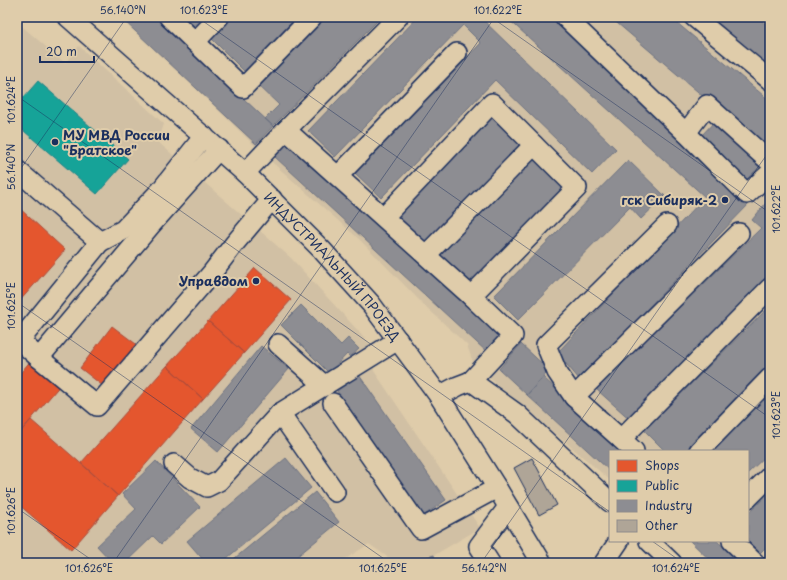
<svg xmlns="http://www.w3.org/2000/svg" width="787" height="580" font-family="'Playpen Sans',sans-serif">
  <style>
    .built { fill: #d1c0a4 }
    .shops { fill: #e4572e; stroke: #a84b3c }
    .public { fill: #17a398; stroke: #188087 }
    .industry { fill: #8d8d92; stroke: #6b7182 }
    .building { fill: #afa597; stroke: #1b2f5e }
    .lines { fill: none; stroke-linecap: round; stroke-linejoin: round }
    .minor-casing { stroke: #1b2f5e; stroke-width: 22 }
    .minor { stroke: #dfccaa; stroke-width: 19 }
    .ticks { fill: none; stroke: #1b2f5e; stroke-width: 1; stroke-opacity: 0.45 }
    .poi-dot { fill: #1b2f5e; stroke: #dfccaa; stroke-width: 1.5 }
    .labels { text-anchor: middle; stroke-width: 4; stroke-linejoin: round; paint-order: stroke }
    .poi-label { font-size: 13px; font-weight: bold; fill: #1b2f5e; stroke: #dfccaa; text-anchor: end }
    .street-label { font-size: 13px; fill: #1b2f5e; stroke: #dfccaa }
    .neatline { fill: none; stroke: #1b2f5e; stroke-width: 1.5 }
    .ticks-label { font-size: 10px; text-anchor: middle; fill: #1b2f5e }
  </style>
  <rect width="100%" height="100%" fill="#dfccaa"/>
  <filter id="ink" filterUnits="userSpaceOnUse"><feTurbulence type="fractalNoise" baseFrequency=".025" numOctaves="2"/><feDisplacementMap in="SourceGraphic" scale="8" xChannelSelector="R" yChannelSelector="G"/><feConvolveMatrix kernelMatrix="1 2 1 2 8 2 1 2 1" color-interpolation-filters="sRGB"/></filter>
  <g filter="url(#ink)">
    <path class="built" d="M119,17H770V563H712L690,541H748V451H610V480L474,365L467,345L423,304L360,240L265,156L210,102Z
      M17,22L65,63L79,46L164,124L158,142L291,258L374,348V371L480,528L421,563H396L369,544L339,563H24L17,560Z"/>
    <path class="shops" d="M17,206L65,250L17,304Z
      M255,268L291,300L244,353L208,321Z
      M208,321L244,353L203,399L167,366Z
      M112,326L136,344L103,386L80,368Z
      M33,358L62,383L17,436V377Z
      M167,366L203,399L118,496L81,463Z
      M31,420L118,496L71,550L17,503V436Z"/>
    <path class="public" d="M38,81L128,159L97,194L17,125V105Z"/>
    <path class="industry" d="M120,17H156L273,126L256,144Z
      M185,17H205L195,27Z
      M228,17H297L244,71L209,36Z
      M322,17H381L273,126L265,119L279,105L256,83Z
      M418,17H480L616,149L592,174L495,80L381,198L355,173L481,43L463,25L335,157L308,131Z
      M506,17H560L750,203L579,379L557,353L705,197Z
      M610,17H670L770,101V144L765,149Z
      M701,17H757L770,28V73Z
      M494,114L523,142L420,246L392,218Z
      M716,120L762,164L746,180L701,136Z
      M290,141L503,337L488,353L275,157Z
      M534,157L565,188L467,285L436,254Z
      M628,160L665,196L641,219L630,207L518,320L494,296Z
      M770,198V278L633,422L596,389L761,228L752,220Z
      M301,305L341,345L348,338L359,349L350,357L347,354L329,373L281,325Z
      M770,306V369L690,451H665L644,430Z
      M521,344L549,370L527,395L499,369Z
      M261,346L289,369L218,452L191,429Z
      M359,375L446,500L423,516L337,391Z
      M543,377L622,451H610V471L527,395Z
      M770,392V452L748,473V451H708Z
      M286,458L311,488L221,563H206L187,541Z
      M156,461L200,507L161,544L153,536L125,563H113L97,546L136,509L122,494Z
      M770,491V543L760,553L748,541V514Z
      M315,492L339,522L289,563H229Z
      M690,541H717L741,563H713Z
      M434,555L436,563H409Z"/>
    <path class="building" d="M532,458L557,505L539,515L514,468Z"/>
    <g class="lines">
      <g class="minor-casing">
        <g id="minor">
          <path id="s1" d="M68,17L245,173L321,249L371,304L439,396L497,488L542,563"/>
          <path d="M169,17L243,88L312,17"/>
          <path d="M565,17L686,133L747,194L770,173"/>
          <path d="M694,17L770,80"/>
          <path d="M195,42L219,17"/>
          <path d="M286,130L471,296L513,336L471,381"/>
          <path d="M686,133L707,105L770,162"/>
          <path d="M17,170L100,242L123,230L161,190L204,136"/>
          <path d="M245,173L286,130L398,17"/>
          <path d="M338,176L457,53"/>
          <path d="M384,217L492,103L577,188L471,296"/>
          <path d="M426,255L534,145"/>
          <path d="M20,341L39,358L151,225L219,149"/>
          <path d="M17,344L100,242"/>
          <path d="M278,344L325,386"/>
          <path d="M39,358L97,406L211,274L235,243L272,199"/>
          <path d="M439,396L458,386L471,381L517,414L610,502"/>
          <path d="M574,397L557,372L546,345L667,225"/>
          <path d="M333,403L421,529L497,488"/>
          <path d="M280,413L335,492"/>
          <path d="M621,439L574,397L739,233"/>
          <path d="M634,451L621,439L770,288"/>
          <path d="M699,451L770,378"/>
          <path d="M174,464L190,478L207,487L219,481L280,413L398,340"/>
          <path d="M748,498L770,476"/>
          <path d="M649,541L672,563"/>
          <path d="M732,541L755,563"/>
          <path d="M490,563L479,546L508,507"/>
          <path d="M604,563L619,541"/>
        </g>
      </g>
      <use href="#minor" class="minor"/>
    </g>
  </g>
  <path class="ticks" d="M197,17L770,418M491,17L770,213M17,96L610,512M17,174L127,17M17,302L390,563M17,508L96,563M652,541L683,563M113,563L495,17M481,563L770,150"/>
  <g class="poi-dot">
    <circle cx="55" cy="142" r="4"/>
    <circle cx="725" cy="200" r="4"/>
    <circle cx="256" cy="281" r="4"/>
  </g>
  <g class="labels">
    <g class="poi-label">
      <text x="63" y="140" text-anchor="start">МУ МВД России<tspan x="63" dy="15">"Братское"</tspan></text>
      <text x="717" y="205">гск Сибиряк-2</text>
      <text x="248" y="286">Управдом</text>
    </g>
    <g class="street-label">
      <text dy="5" stroke="none"><textPath href="#s1" startOffset="364">ИНДУСТРИАЛЬНЫЙ ПРОЕЗД</textPath></text>
    </g>
  </g>
  <rect width="787" height="580" fill="none" stroke="#dfccaa" stroke-width="44"/>
  <rect x="609" y="450" width="140" height="92" fill="#dfccaa" stroke="#918d8c"/>
  <rect x="617" y="460" width="20" height="12" fill="#e4572e" stroke="#918d8c"/>
  <text x="645" y="470" font-size="12" fill="#1b2f5e">Shops</text>
  <rect x="617" y="480" width="20" height="12" fill="#17a398" stroke="#918d8c"/>
  <text x="645" y="490" font-size="12" fill="#1b2f5e">Public</text>
  <rect x="617" y="500" width="20" height="12" fill="#8d8d92" stroke="#918d8c"/>
  <text x="645" y="510" font-size="12" fill="#1b2f5e">Industry</text>
  <rect x="617" y="520" width="20" height="12" fill="#afa597" stroke="#918d8c"/>
  <text x="645" y="530" font-size="12" fill="#1b2f5e">Other</text>
  <path d="M40 56v6h54v-6" fill="none" stroke="#1b2f5e" stroke-width="2"/>
  <text x="46" y="56" font-size="12" fill="#1b2f5e" stroke="#dfccaa" stroke-width="3" paint-order="stroke">20 m</text>
  <rect x="22" y="22" width="743" height="536" class="neatline"/>
  <g class="ticks-label">
    <text x="123" y="14">56.140°N</text>
    <text x="204" y="14">101.623°E</text>
    <text x="498" y="14">101.622°E</text>
    <text transform="translate(11 100) rotate(-90)" y="4">101.624°E</text>
    <text transform="translate(11 167) rotate(-90)" y="4">56.140°N</text>
    <text transform="translate(776 209) rotate(-90)" y="4">101.622°E</text>
    <text transform="translate(11 306) rotate(-90)" y="4">101.625°E</text>
    <text transform="translate(776 415) rotate(-90)" y="4">101.623°E</text>
    <text transform="translate(11 511) rotate(-90)" y="4">101.626°E</text>
    <text x="89" y="572">101.626°E</text>
    <text x="383" y="572">101.625°E</text>
    <text x="484" y="572">56.142°N</text>
    <text x="676" y="572">101.624°E</text>
  </g>
</svg>
